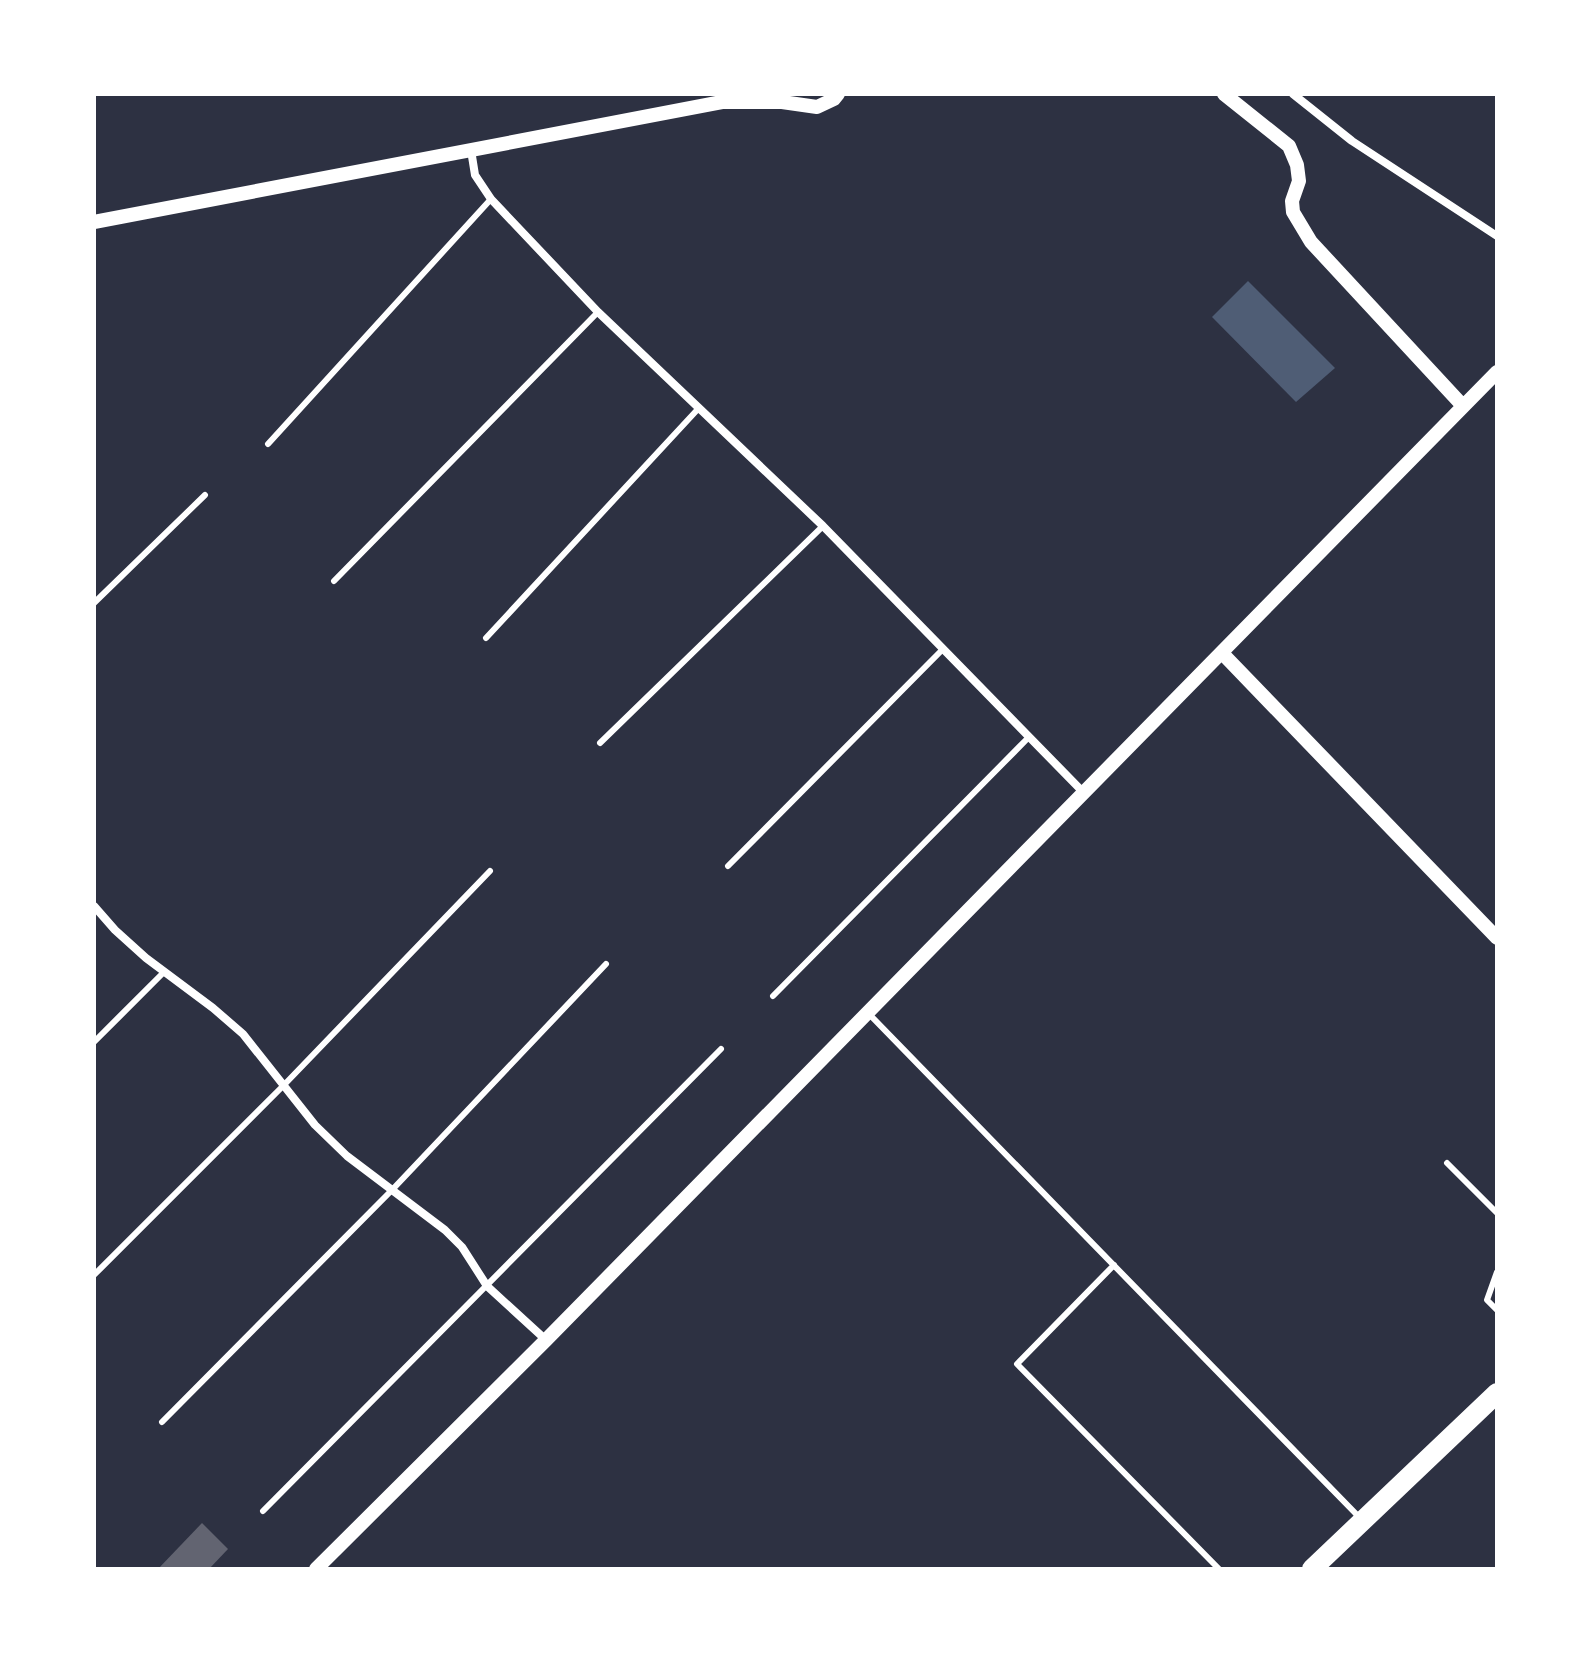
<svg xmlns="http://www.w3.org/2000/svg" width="1591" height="1663" font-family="Commissioner,sans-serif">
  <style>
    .water { fill: #4f5d75 }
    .building { fill: #626471 }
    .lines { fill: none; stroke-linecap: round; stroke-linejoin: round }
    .service { stroke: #fff; stroke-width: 6 }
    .minor { stroke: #fff; stroke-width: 8 }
    .tertiary { stroke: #fff; stroke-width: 14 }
    .primary { stroke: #fff; stroke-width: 20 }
  </style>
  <rect width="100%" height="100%" fill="#2d3142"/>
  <path class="water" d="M1248,281L1335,368L1296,402L1212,317Z"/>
  <path class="building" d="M202,1523L228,1549L209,1569H158Z"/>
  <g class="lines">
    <path class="service" d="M268,444L491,199
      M334,581L598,312
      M94,603L205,495
      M486,638L698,409
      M600,743L823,526
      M728,866L942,650
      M773,996L1028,738
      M869,1014L1361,1519
      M94,1042L164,972
      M1447,1163L1497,1213
      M1114,1265L1017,1364L1219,1569
      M1497,1272L1487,1300L1497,1310
      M94,1275L283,1086L490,871
      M162,1422L392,1190L606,964
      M263,1511L721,1049"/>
    <path class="minor" d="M1293,94L1352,141L1497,236
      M471,150L475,175L491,199L598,312L823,526L1084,793
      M94,906L115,930L146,958L213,1008L243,1034L315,1125L347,1156L445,1230L462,1247L487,1286L546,1340"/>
    <path class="tertiary" d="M1224,94L1289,146L1297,165L1299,181L1292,201L1293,212L1311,242L1463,406
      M94,222L722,102H782L817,107L834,99L838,94
      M1222,653L1497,938
      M316,1569L546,1340L1497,372"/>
    <path class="primary" d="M1312,1569L1497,1393"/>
  </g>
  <rect width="1591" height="1663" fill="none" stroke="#ffffff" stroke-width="192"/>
</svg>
